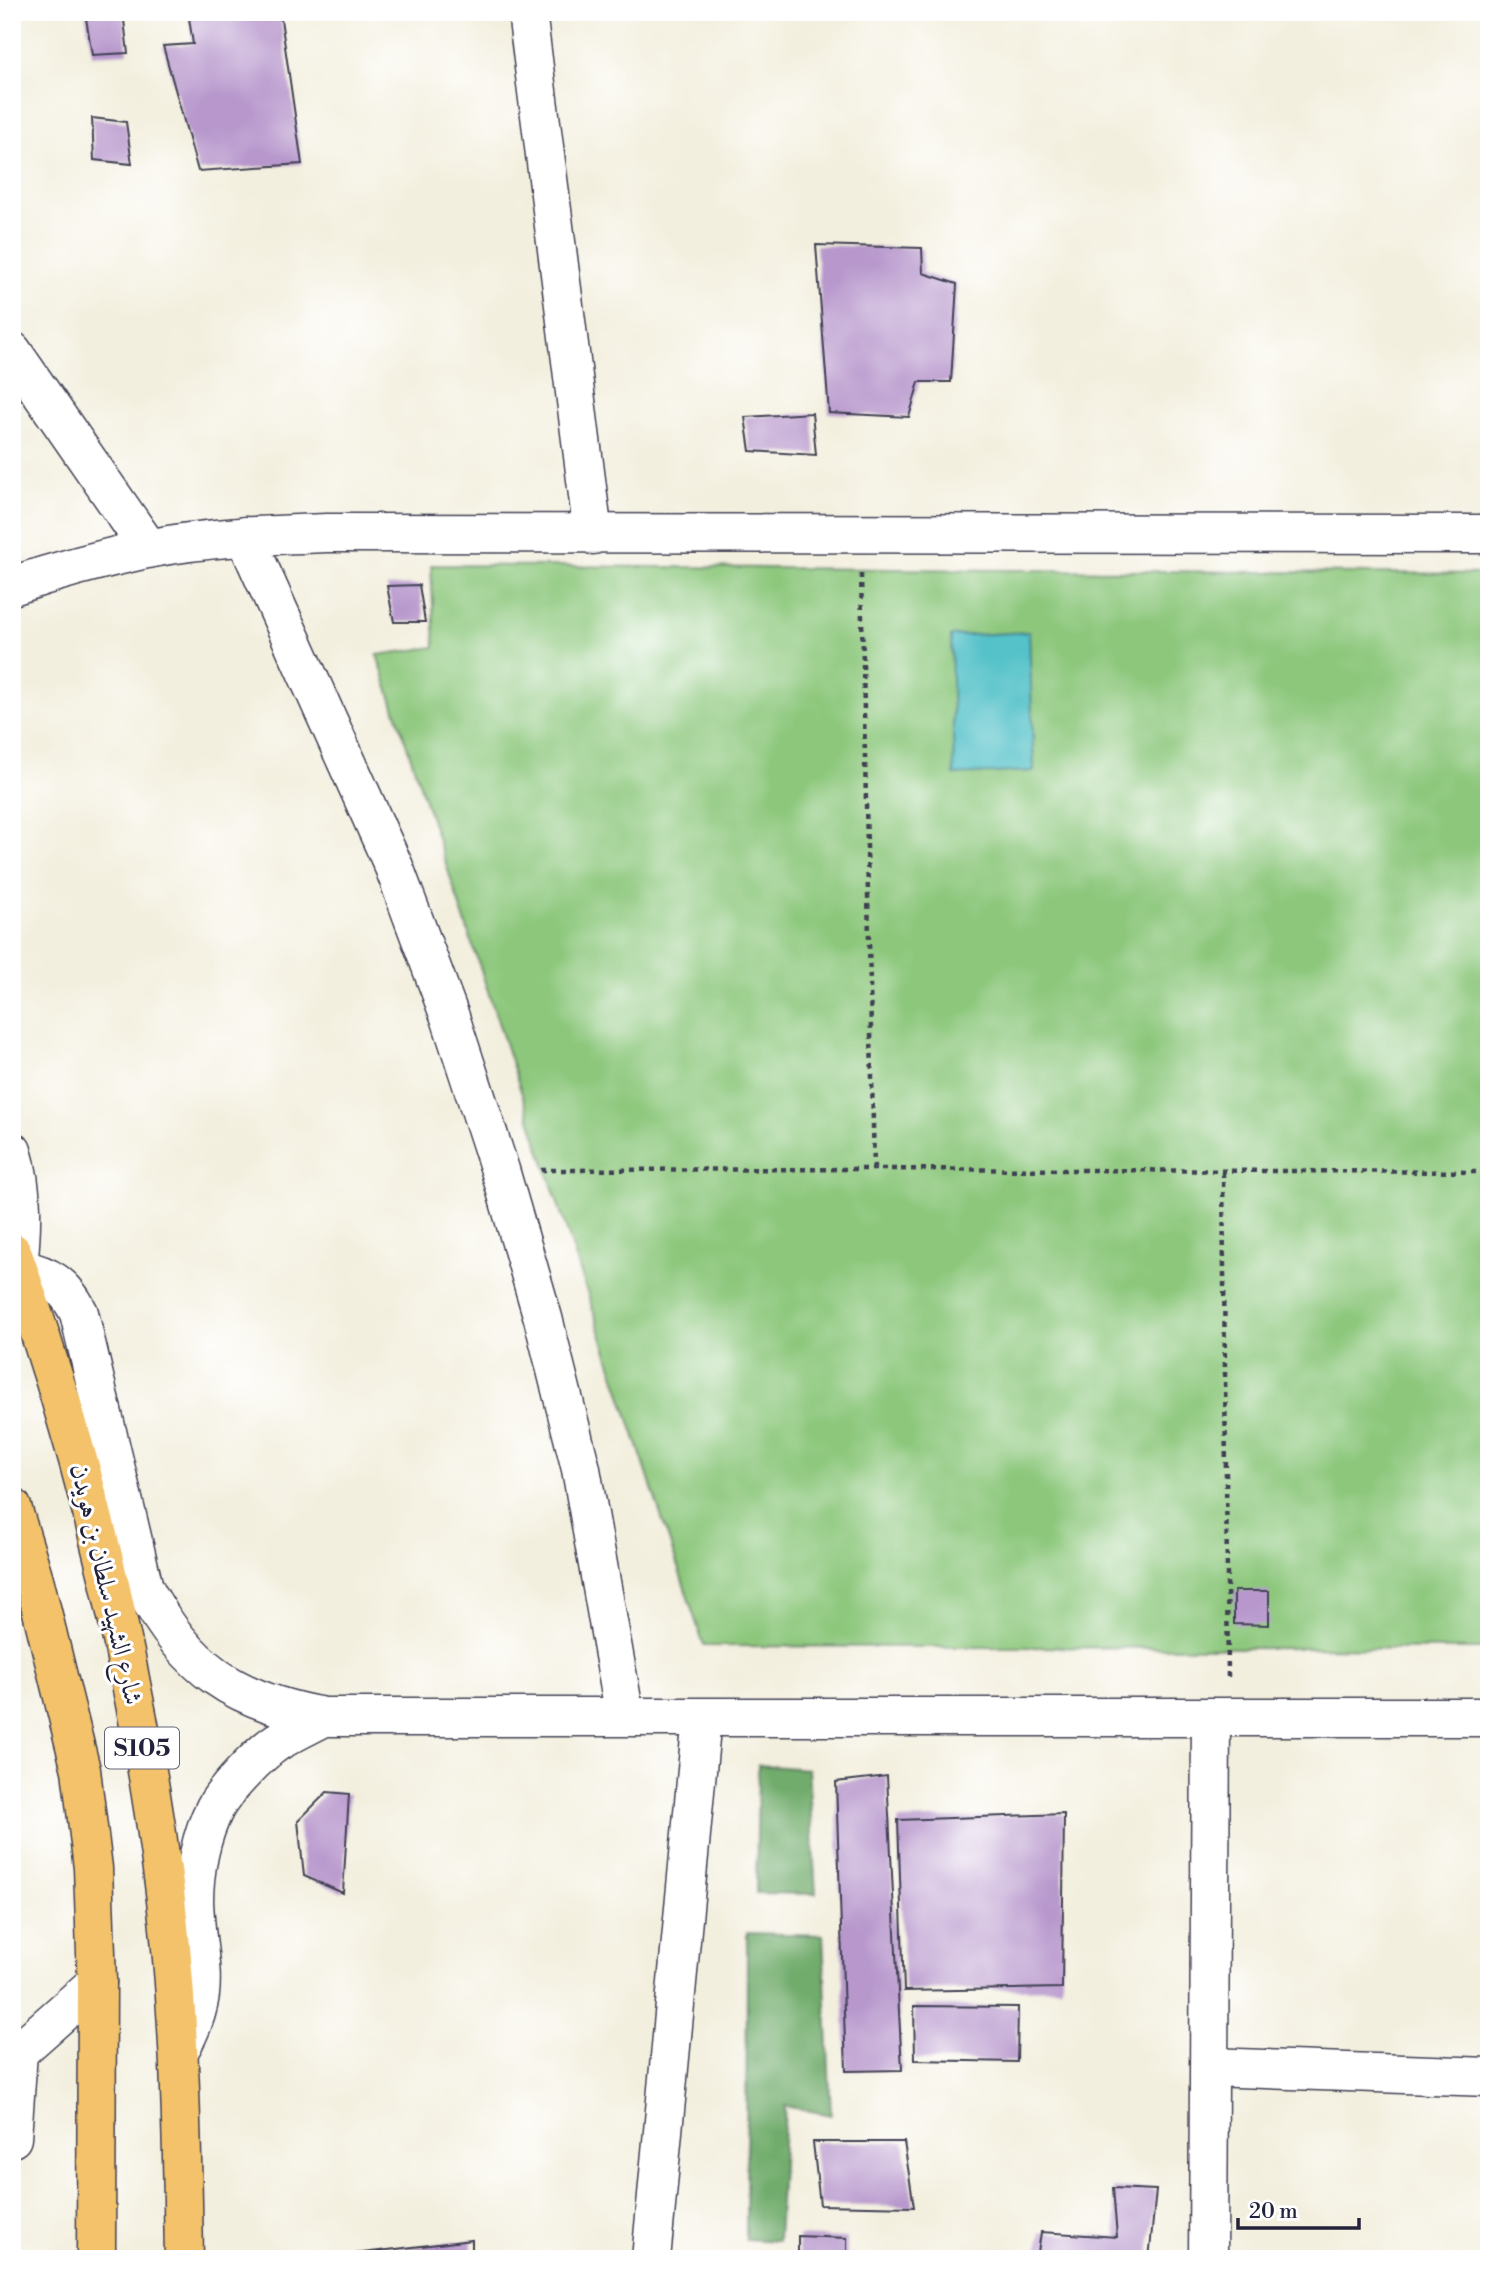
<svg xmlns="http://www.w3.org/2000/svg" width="1501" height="2271" font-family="'Libre Bodoni',Amiri,serif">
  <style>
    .green { fill: #8cc77c; stroke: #57745c; stroke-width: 2 }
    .forest { fill: #71ac6c; stroke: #4a6754; stroke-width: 2 }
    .water { fill: #54c2c9; stroke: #3b7282; stroke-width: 2 }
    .building { fill: #b797cc }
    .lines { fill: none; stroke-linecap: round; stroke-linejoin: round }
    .minor-casing { stroke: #414153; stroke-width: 41 }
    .highway-casing { stroke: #414153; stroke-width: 41 }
    .path { stroke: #414153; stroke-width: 4.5; stroke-dasharray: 5 5; stroke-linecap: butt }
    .minor { stroke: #fff; stroke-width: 38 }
    .highway { stroke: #f3c26a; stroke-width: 38 }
    .labels { text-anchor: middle; stroke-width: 6; stroke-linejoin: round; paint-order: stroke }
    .shield { fill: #fff; stroke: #646476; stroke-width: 2 }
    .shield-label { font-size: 24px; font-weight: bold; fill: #22223b }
    .street-label { font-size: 26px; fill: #22223b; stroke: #fff }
  </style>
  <rect width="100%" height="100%" fill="#fff"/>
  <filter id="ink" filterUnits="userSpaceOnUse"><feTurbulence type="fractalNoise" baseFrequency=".0143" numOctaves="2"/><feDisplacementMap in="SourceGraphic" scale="14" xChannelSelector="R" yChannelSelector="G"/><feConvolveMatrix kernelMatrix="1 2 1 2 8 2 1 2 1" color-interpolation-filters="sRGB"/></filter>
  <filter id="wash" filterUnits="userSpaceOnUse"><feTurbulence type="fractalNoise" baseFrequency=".00686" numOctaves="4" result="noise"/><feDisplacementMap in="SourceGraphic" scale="28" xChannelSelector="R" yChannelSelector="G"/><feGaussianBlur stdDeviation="1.57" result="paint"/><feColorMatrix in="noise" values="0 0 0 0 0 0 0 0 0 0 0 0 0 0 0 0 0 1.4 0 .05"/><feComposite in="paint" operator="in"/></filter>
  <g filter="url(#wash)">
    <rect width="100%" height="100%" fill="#f3efde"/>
    <path class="green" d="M431,565L1489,574V1649L704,1646L377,655L435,647Z"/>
    <path class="forest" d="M758,1765L808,1769L816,1894L756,1893Z
      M747,1933L823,1935L831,2115L785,2106L778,2241L746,2239Z"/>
    <path class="water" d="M1029,632L1034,771L954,775L951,636Z"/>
    <g id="blocks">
      <path class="building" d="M85,12H123L128,53L92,55Z
        M188,12H280L302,164L198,171L163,46L193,44Z
        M92,118L126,122L132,164L94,160Z
        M816,245L922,248L923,273L957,284L951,382H919L909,417L829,413Z
        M812,413L816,455L750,451L745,417Z
        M419,585L425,622H394L387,586Z
        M1234,1591H1269V1625L1234,1624Z
        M887,1776L902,2070L846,2071L836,1782Z
        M327,1792L349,1794L343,1893L304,1876L298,1821Z
        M1064,1814L1062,1988L904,1991L898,1820Z
        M914,2006L1018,2007L1017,2062L915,2060Z
        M813,2142H904L914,2207L820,2205Z
        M1113,2188L1156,2190L1149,2259H1037L1041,2232L1117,2237Z
        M798,2236L847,2238V2259H798Z
        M472,2240V2259H330V2257Z"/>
    </g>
  </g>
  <g filter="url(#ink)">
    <use href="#blocks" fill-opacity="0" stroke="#414153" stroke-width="2"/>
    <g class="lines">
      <g class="minor-casing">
        <path id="minor" d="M527,12L593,535
          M12,351L149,549
          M245,536L394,867L450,1017L500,1170L543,1318L581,1469L625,1717
          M12,586C56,571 101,559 147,549C206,537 268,535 328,533L1489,534
          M12,1151C24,1189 22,1228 18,1268C49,1275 65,1284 79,1313L144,1588C187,1669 234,1701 324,1717H1489
          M179,2051C215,1989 196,1965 194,1901C194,1871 201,1835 215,1808C225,1790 259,1754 277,1742C292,1733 309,1725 324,1717
          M1209,2067L1489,2077
          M12,2138L18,2052L97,1982
          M651,2259L702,1717
          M1208,2259L1211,1717"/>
      </g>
      <g class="highway-casing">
        <path id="highway" d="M12,1252C85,1456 136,1669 164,1884C180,2008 182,2134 184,2259
          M12,1507L34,1579L81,1770L93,1868L97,1982L96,2259"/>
      </g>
      <path class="path" d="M861,574L874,1169
        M541,1170L874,1169L1489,1172
        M1223,1172L1228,1678"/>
      <use href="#minor" class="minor"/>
      <use href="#highway" class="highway"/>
    </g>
  </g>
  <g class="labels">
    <rect class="shield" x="105" y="1727.5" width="74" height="41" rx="5"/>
    <g class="shield-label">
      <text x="142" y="1756">S105</text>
    </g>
    <g class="street-label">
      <text transform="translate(107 1584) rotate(77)" y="9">شارع الشهيد سلطان بن هويدن</text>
    </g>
  </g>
  <rect width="1501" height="2271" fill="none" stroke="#fff" stroke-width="42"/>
  <path d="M1238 2218v10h121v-10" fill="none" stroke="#22223b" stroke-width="3.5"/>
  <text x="1249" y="2218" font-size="21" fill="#22223b" stroke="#ffffff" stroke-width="5" paint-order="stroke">20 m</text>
</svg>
